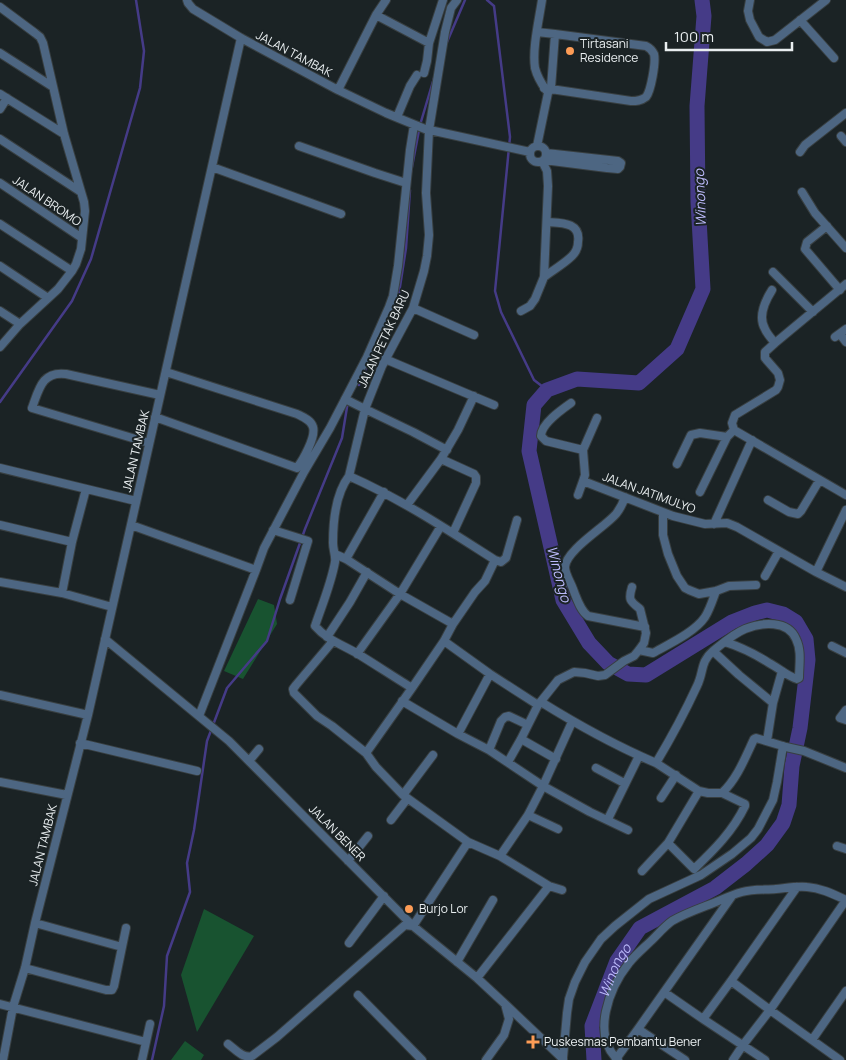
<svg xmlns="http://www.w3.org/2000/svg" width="846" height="1060" font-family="Manrope,sans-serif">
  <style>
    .green { fill: #185330 }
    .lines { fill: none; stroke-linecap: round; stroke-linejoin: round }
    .stream { stroke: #453b87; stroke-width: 2.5 }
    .river { stroke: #453b87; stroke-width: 15 }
    .street-casing { stroke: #383f41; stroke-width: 10 }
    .street { stroke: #4d6682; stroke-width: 8 }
    .poi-dot { fill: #fd9c56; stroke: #1b2325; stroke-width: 2 }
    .labels { text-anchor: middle; stroke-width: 4; stroke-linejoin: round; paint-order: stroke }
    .poi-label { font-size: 12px; fill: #e9eef0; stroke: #1b2325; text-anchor: start }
    .street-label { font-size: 12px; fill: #e9eef0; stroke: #1b2325 }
    .water-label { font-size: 14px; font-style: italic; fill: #bbb9f9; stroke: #1b2325 }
  </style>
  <rect width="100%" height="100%" fill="#1b2325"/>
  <path class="green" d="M258,599L274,605L277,624L243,679L224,671Z
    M204,909L254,936L197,1032L181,975Z
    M185,1041L204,1055L201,1060H171Z"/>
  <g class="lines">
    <path class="stream" d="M487,0L494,6L510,137L495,291L501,312L534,380L547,390
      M447,42L465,0
      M411,172L420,125L434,78
      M394,303L399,293L406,248L410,190
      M359,385L371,356
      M0,402L72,301L91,259L140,88L144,51L136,0
      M152,1060L164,1006L167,956L190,892L187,863L194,830L207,741L227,688L267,641L280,599L305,529L342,438L348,401"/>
    <path class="river" id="s1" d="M594,1060L592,1026L617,961L640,928L715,888L746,864L767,845L783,823L789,805L792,766L800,728L808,660L806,639L796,622L783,614L767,610L755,613L732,622L646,675L628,674L608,663L589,643L563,600L529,451L534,405L547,390L577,379L639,383L677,349L703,289L698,202L697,106L704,16L702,0"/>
    <g class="street-casing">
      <path id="street" d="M187,0L188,3L193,9L241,38L338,90L386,113L425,129L530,152
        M457,0L451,8L445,32L429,130L426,193L429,235L427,256L424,271L413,308L382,366L365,409L349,476C401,499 448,530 495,560L501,562L506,558L517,520
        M542,0C539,20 532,49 535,68C537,76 541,83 546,90
        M750,0L748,11L750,20L759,37L767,42L775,40L826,0
        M0,7L35,33L40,37L43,43L64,134L84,202L85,211L81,249L76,264L72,271L58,289L20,324L0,347
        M376,15L429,43
        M800,20L834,58
        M537,32L555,34L646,46C650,48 652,50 654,54C656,62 651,91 646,97C641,101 636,101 631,101L544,88
        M0,53L53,87
        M424,73L427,61L429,43L443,0
        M338,90L376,15L386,0
        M0,94L64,134
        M0,109L7,98
        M397,117L410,86L417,75
        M841,136L846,142
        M0,139L81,192
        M530 154a8 8 0 1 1 16 0a8 8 0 1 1-16 0Z
        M299,146L375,173L406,183
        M537,146L548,93L551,88L555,34
        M800,152L805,145L846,113
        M544,160L607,168L618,169L620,167L621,163L618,161L546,153
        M212,167L341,214
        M0,183L82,238
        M802,192L815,213L846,248
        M0,224L72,271
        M827,226L807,242L805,249L840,290
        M0,266L48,298
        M773,272L813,312
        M544,277C553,270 564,264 572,256C576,252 578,247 578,242C581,222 561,223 547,222
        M772,290C765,301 758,317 765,329C767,334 771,338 775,343L765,352V358L778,373L780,380L778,387L776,390L735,415L732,423L734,430L846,495
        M413,308L474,335
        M0,311L20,324
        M521,311L530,306L535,299L544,277L548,186L547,171L542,161
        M840,334L846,342
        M835,337L846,329
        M775,343L846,284
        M385,359L494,405
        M345,399L365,409L413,432L447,450
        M571,403C561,410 541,424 541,436L546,441L583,450
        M155,417L297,468C303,460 316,437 313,427C311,420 303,417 297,414L166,372
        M597,418L583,450L585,475L583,481L673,516L705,524L727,523L737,527L816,572L846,587
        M149,443L32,408C39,389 42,371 66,374L160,395
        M441,459L474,474L476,477V483L453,533
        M677,464L691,435L700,433L727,437
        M0,468L136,501
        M349,476C336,493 333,522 333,543C333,550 336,556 335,562C331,584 322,605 315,626C327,640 343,645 358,654C376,665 394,677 412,688
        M700,492L727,437L734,430
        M578,495L583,481
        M625,497C623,503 620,509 616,514C605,527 566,550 565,567C565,574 571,583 573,589C577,599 580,610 588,616L645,627
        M768,500L789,512L798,514L801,511L819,481
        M407,505L441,459L458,430L474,396
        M663,513V535L668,554L677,576L685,588L689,590L699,594L716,591L729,586L756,585
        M714,524L752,440
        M0,525L72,542
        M131,525L256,570
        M273,530L308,541L290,600
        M335,554L346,559L400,594L453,624
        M346,559L384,492
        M816,572L846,510
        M765,576L779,551
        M0,582L62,593L112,607
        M62,593L72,542L86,489
        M327,637L350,602L367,572
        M105,639L229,741L413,926L477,978L505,1004L509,1019L504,1035L486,1060
        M333,641L296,685L293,689L294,693L317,716L332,726L366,753
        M444,641L490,674L538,705
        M725,642C741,647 755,654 769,663C779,668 787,676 797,679L799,678C799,665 802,651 796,639C788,620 762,622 745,629C733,634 723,643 713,651L739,675L773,703L767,741
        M832,646L846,653
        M639,650L653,653C669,644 695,632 705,617C710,609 713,599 716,591
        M357,654L400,594L441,526
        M0,695L88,715
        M402,701L458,734L489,750L543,786L572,722
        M541,702C578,725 616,746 656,763C671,738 685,712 697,686C704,672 700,662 713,651
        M773,703L782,671
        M846,710L840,718L846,720
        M199,716L256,570L264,548L304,472L330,428L367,357L389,307L393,296L398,266L410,150L414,125
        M458,734L490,674
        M521,739L556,759
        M80,743L197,771
        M489,750L501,721L505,717L509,716L528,725
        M249,761L259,749
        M508,762L521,739L538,705L558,680L574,672L585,673L598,676L605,675L624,661L634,656L639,650L644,643L646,633L640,609C630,601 628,600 632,587
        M656,763L699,791
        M596,768L624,783
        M0,782L67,795
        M403,795L433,755
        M661,798L676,775
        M528,815L558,829
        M608,819L639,756
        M391,820L407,799
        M468,842L403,795L376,767L366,753L412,688L444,641L453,624L475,592L485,581L495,560
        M668,843L694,869C714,850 733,831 745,806V804L722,793
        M837,846L846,849
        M500,856L549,886L562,890
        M348,861L368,836
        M642,871L668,843L699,791L708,793H722C737,779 745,758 754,739L756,738L786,747L804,751L846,768
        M35,923L122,947L126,928
        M349,943L384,896
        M457,962L493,900
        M25,968L106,990H112L114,986L122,947
        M477,978L549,886
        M664,992L703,1019
        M358,995L422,1060
        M0,1004L146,1042
        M505,1004L563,1059
        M638,1029L685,1060
        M812,1040L846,991
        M228,1044C235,1049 243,1059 252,1056L277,1037L405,925L413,926L468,842L500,856L528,815L543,786L590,812L628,830
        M563,1058L567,1013L569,999L575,982L585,962L601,939L615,926L649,899L701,875L732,854L751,838L758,829L773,800L777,782L783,746
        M616,1059L638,1029L732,896
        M3,1060L13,1007L25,968L35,923L88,715L241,38
        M142,1060L150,1024
        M618,1060C591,1035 609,988 629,963C636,954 645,947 653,939C659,933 665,926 672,921C684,914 698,909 711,904C721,900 731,895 742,892C753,889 765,890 776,889C786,888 797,886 807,887C821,888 833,894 846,900L770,1010L731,981
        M733,1060L743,1045L770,1010L840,1060
        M765,1060L703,1019L731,981L797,887"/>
    </g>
    <use href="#street" class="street"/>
  </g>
  <g class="poi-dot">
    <circle cx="570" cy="51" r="5"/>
    <circle cx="409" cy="909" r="5"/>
    <path d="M530.5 1034.5h5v5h5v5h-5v5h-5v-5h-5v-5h5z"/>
  </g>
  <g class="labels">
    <g class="poi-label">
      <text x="580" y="48">Tirtasani<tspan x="580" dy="14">Residence</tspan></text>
      <text x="419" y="913">Burjo Lor</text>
      <text x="544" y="1046">Puskesmas Pembantu Bener</text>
    </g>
    <g class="street-label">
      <text transform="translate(294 54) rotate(28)" y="4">JALAN TAMBAK</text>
      <text transform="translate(47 201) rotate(34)" y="4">JALAN BROMO</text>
      <text transform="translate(384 339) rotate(-65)" y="4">JALAN PETAK BARU</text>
      <text transform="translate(136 451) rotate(-77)" y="4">JALAN TAMBAK</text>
      <text transform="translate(649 493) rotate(20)" y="4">JALAN JATIMULYO</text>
      <text transform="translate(337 833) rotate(45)" y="4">JALAN BENER</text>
      <text transform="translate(43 845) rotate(-76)" y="4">JALAN TAMBAK</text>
    </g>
    <g class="water-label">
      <text transform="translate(700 198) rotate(-92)" y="5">Winongo</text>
      <text transform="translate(559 574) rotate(75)" y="5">Winongo</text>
      <text dy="5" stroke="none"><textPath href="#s1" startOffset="94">Winongo</textPath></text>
    </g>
  </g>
  <path d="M666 42v8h126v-8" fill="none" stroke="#e9eef0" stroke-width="2.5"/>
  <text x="674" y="42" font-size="15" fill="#e9eef0" stroke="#1b2325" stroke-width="4" paint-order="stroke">100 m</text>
</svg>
